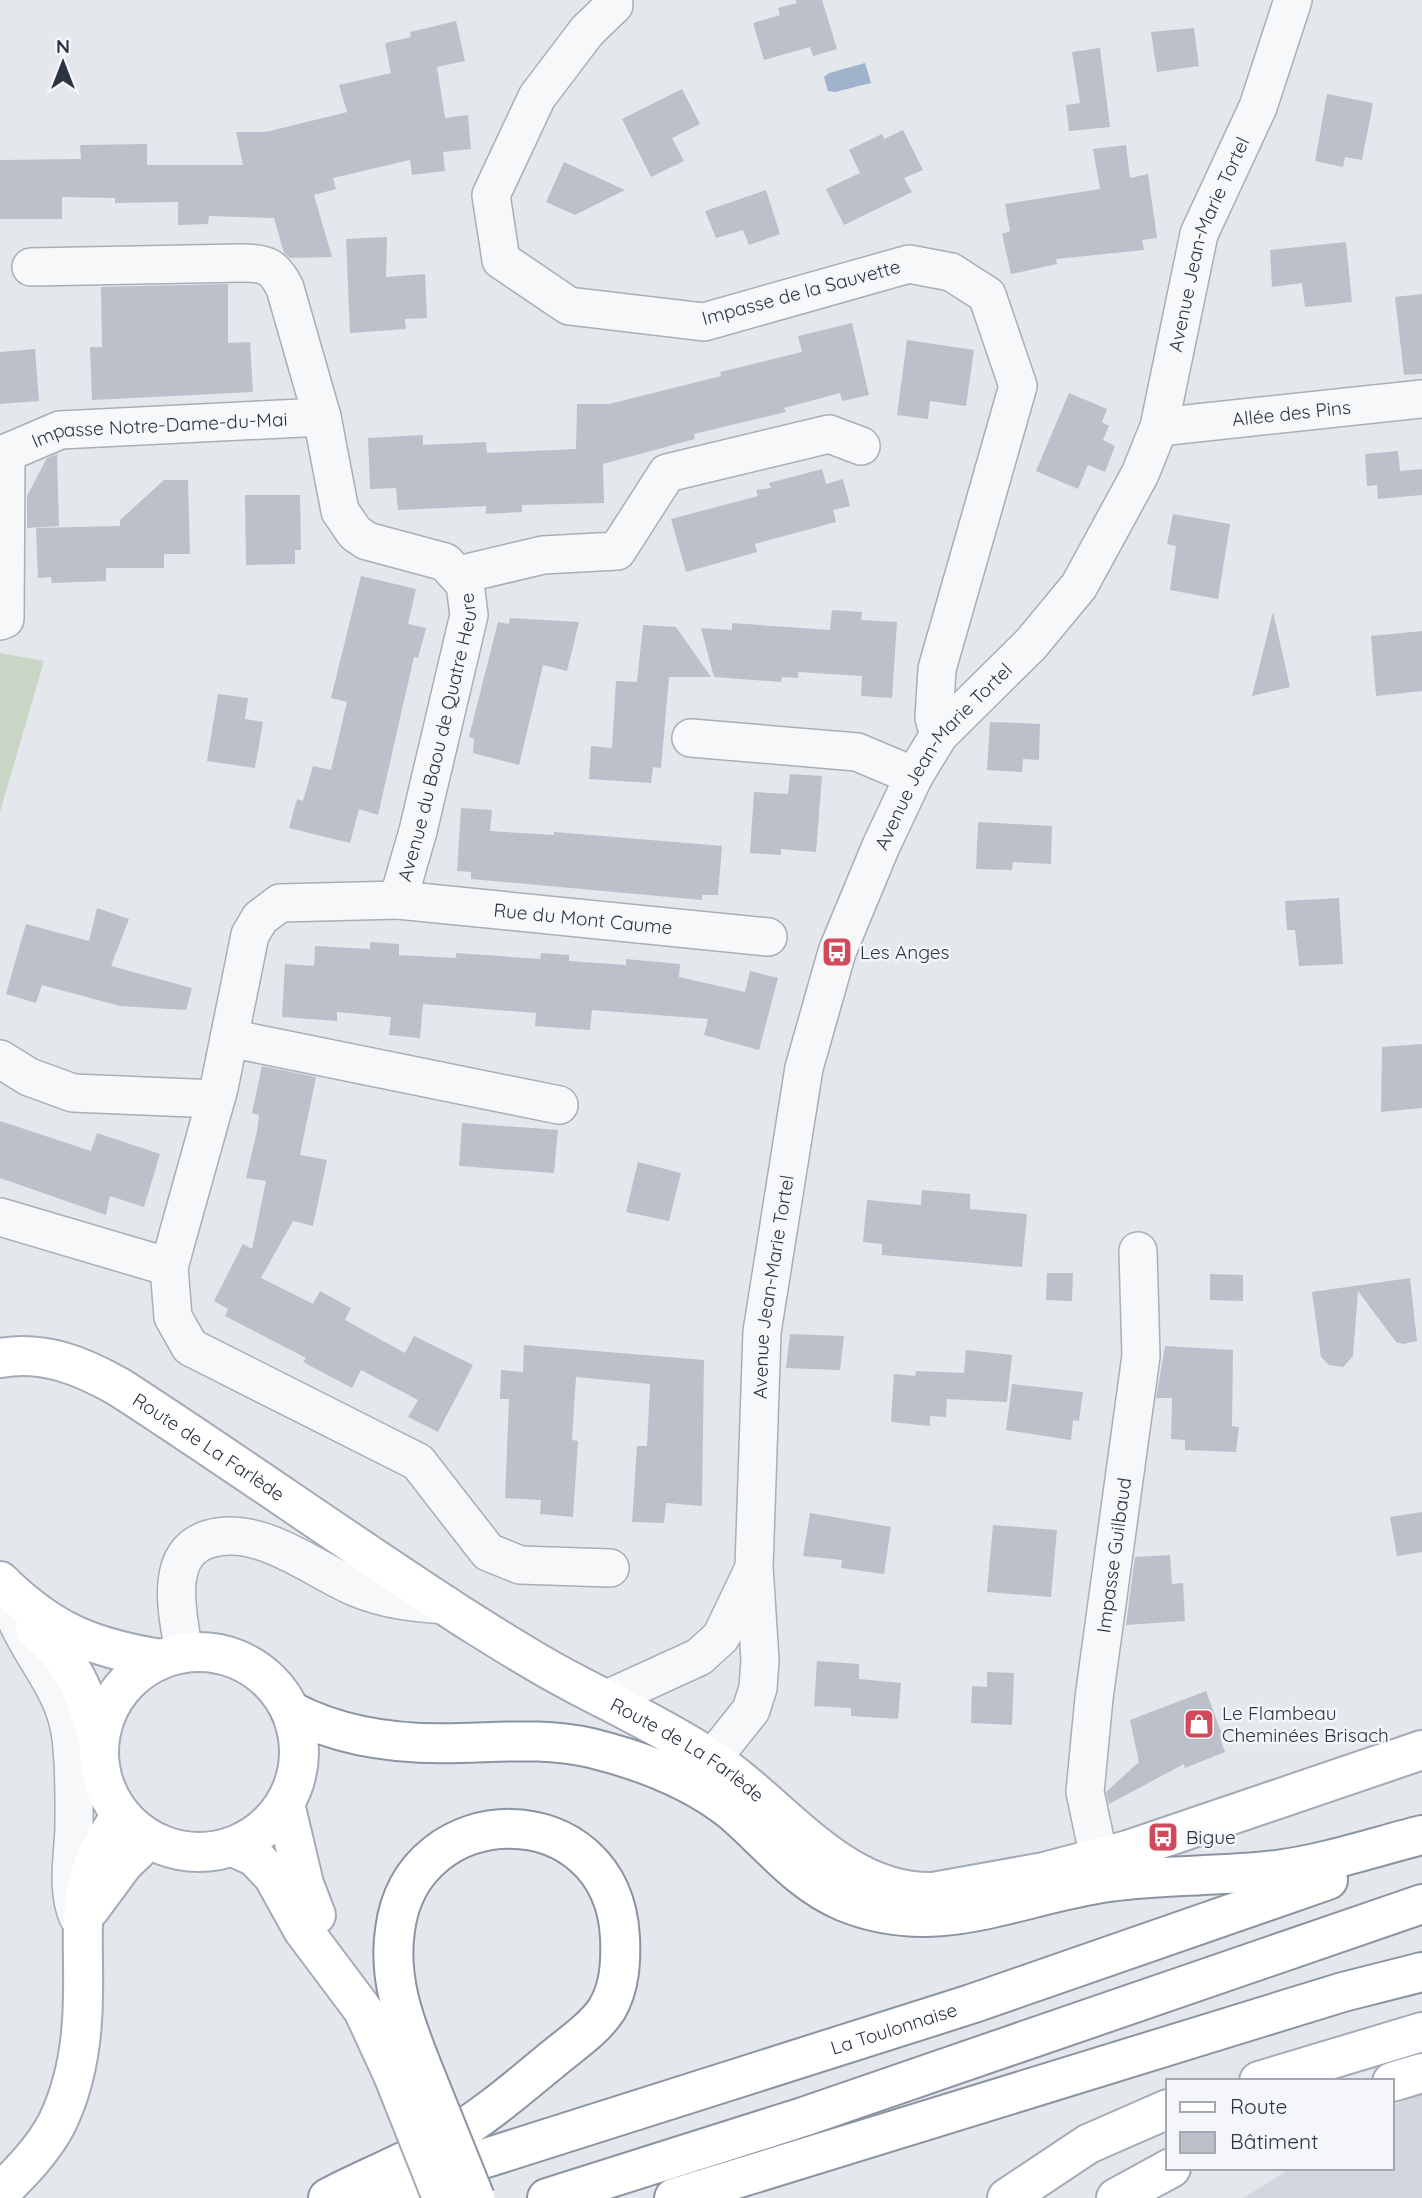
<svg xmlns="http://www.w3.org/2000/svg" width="1422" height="2198" font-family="Quicksand,sans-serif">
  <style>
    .built { fill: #d2d6de }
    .green { fill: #c9d6c5 }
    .water { fill: #9fb4cc }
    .building { fill: #bbc0ca }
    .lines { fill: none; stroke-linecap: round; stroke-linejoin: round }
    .minor-casing { stroke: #a9aeb7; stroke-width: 40 }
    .primary-casing { stroke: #a3abb8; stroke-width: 42 }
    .motorway-casing { stroke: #8b94a3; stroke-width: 42 }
    .minor { stroke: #f7f8fa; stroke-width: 37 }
    .primary { stroke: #fff; stroke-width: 38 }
    .motorway { stroke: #fff; stroke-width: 38 }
    .primary-bridge-casing { stroke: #a3abb8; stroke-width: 42; stroke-linecap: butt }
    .motorway-bridge-casing { stroke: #8b94a3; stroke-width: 42; stroke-linecap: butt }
    .primary-bridge { stroke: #fff; stroke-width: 38 }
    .motorway-bridge { stroke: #fff; stroke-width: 38 }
    .labels { text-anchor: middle; stroke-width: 5; stroke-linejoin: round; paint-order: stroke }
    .street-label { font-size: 19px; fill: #2b3445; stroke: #f4f6f9 }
    .poi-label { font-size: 19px; fill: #2b3445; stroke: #f4f6f9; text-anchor: start }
  </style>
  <rect width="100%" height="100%" fill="#e4e7ec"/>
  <path class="built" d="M1422,2093V2198H1243L1291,2168H1392V2106Z"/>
  <path class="green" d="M0,653L44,661L0,812Z"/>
  <path class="water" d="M865,63L871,83L835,92L828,91L824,77L829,73Z"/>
  <path class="building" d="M796,0H822L837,49L813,56L810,47L764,60L753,23L780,15L778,8L797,3Z
    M456,21L465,61L437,67L445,118L468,115L471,149L443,152L445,171L412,175L410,160L333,178L336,189L314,195L332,257L290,258L284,253L274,218L209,216L208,224L178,225V202L115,203V198L62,197V219H0V160L81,159L80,145L147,144V165H243L236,132H266L347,112L339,85L391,73L385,43L411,37L410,32Z
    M1194,28L1199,66L1157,72L1151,32Z
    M1100,48L1110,127L1069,131L1066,105L1080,103L1072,52Z
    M682,89L700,124L672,138L684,161L651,177L622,119Z
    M1327,94L1373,103L1362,160L1345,157L1343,167L1315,161Z
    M903,130L923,170L904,178L912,192L844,225L826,189L860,173L849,150L882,134L884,139Z
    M1126,145L1130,178L1148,174L1157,238L1142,240L1144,250L1056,259L1057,264L1011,274L1002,234L1010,231L1005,204L1100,189L1093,149Z
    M564,162L625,190L575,215L546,202Z
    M766,190L780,234L749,245L743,230L716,238L705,211Z
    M387,237L386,277L425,274L427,318L405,319L406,329L350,333L346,239Z
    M1346,242L1352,302L1305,307L1302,283L1272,287L1270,250Z
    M228,284V343L250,342L253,392L92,400L90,347H102L101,287Z
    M1422,294V374L1404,375L1395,297Z
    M852,323L869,395L842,401L840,393L784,408L786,412L694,434L695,439L603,464L604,503L522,505V512L486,514V506L398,510L396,488L370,489L368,438L423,435V445L486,442L487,453L576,449L577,404H609L721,376L720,372L802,352L798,336Z
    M907,340L974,350L966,406L930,401L928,419L897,415Z
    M35,349L39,401L0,404V352Z
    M1069,393L1107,409L1102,422L1109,426L1103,440L1115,446L1105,472L1088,465L1078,489L1036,471Z
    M1398,451L1400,471L1422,469V495L1378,499L1377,485L1367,486L1365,454Z
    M57,454L59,526L27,528V496L47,458Z
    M822,469L826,484L843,479L850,506L833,510L836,522L755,544L757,552L686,572L671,519L758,496L756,490L771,488L769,483Z
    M164,480H188L190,554H164V568H106V581L52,583L51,577L38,578L36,528L120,526V520Z
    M245,495H300L301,550H295V564L246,565Z
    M1173,514L1230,524L1218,599L1170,590L1176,546L1167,544Z
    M361,576L416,589L408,624L426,628L418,658L414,657L378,815L359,809L350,843L289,828L297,799L303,801L313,766L331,770L347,702L331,698Z
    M832,610L862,612L861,620L897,622L892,698L861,696L862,676L798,672V678L782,677L781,682L714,677L701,628L732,630V623L830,630Z
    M1273,612L1290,687L1252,696Z
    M510,618L579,622L567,671L543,665L519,765L473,753L474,739L469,737L498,622L509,624Z
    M643,625L676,627L711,677H669L661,768L653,767L651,783L589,779L591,746L612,748L616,681L637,682Z
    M1422,631V691L1376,696L1371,636Z
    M218,694L248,698L245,719L263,722L255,768L207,761Z
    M990,722L1040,724L1039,760L1023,759L1022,772L987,770Z
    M790,774L822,776L816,852L781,849V855L750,853L754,792L788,794Z
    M461,808L492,810L490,831L554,835V832L722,846L718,895H702V900L471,879V872L457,871Z
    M978,822L1052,826L1051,864L1013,862L1012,870L976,869Z
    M1339,898L1343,964L1299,966L1295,930H1287L1285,901Z
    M97,908L129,919L111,966L192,988L186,1010L120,1006L42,985L36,1003L6,994L26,924L89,941Z
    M370,942L399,944V955L456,958V953L540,959L541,953L569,955V961L626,965V959L680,964L679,977L745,992L750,971L778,978L759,1050L704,1035L708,1019L592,1010L590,1030L535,1026L536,1013L423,1004L420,1038L389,1035L391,1017L337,1012V1021L282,1017L285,964L314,966L315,946L370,949Z
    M1422,1044V1108L1381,1112L1382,1047Z
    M262,1066L316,1077L300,1155L327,1160L313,1226L293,1221L261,1278L313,1304L320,1291L351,1308L345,1320L405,1353L414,1336L473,1365L438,1432L408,1417L418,1400L361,1370L352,1388L303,1362L306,1358L225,1316L228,1309L214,1301L243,1244L252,1249L266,1181L246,1178L257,1131L259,1115L252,1113Z
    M0,1121L91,1151L97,1133L160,1154L144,1207L110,1196L106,1215L0,1178Z
    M462,1123L558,1130L554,1173L459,1166Z
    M638,1162L681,1173L669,1221L626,1212Z
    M922,1190L970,1194V1209L1027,1214L1022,1267L882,1255V1244L863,1242L867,1200L921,1205Z
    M1047,1273H1073L1072,1301L1046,1300Z
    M1210,1274L1243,1275V1301L1210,1300Z
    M1410,1278L1417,1341L1403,1344L1396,1342L1358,1291L1353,1356L1343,1367L1329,1365L1321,1357L1312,1292Z
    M790,1334L844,1336L840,1370L786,1368Z
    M524,1345L704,1360L702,1506L666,1503L664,1523L632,1522L637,1446H647L650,1384L576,1377L572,1440L578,1441L573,1517L540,1514L541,1500L505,1498L509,1399H500L501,1370L523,1372Z
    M1165,1346L1233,1350L1232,1426L1239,1427L1236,1452L1185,1450V1440L1171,1439L1172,1398H1156Z
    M966,1350L1012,1355L1007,1402L947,1399L946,1417L930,1416V1426L891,1422L894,1374L915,1376L916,1371L964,1373Z
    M1012,1384L1083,1392L1079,1421L1073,1420L1071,1440L1006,1430Z
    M1422,1512V1552L1397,1556L1390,1517Z
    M810,1513L891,1527L884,1574L841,1568L842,1560L803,1556Z
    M993,1525L1057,1530L1051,1597L987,1592Z
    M1170,1555L1172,1584L1183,1583L1185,1621L1126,1625L1135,1557Z
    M817,1661L859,1664V1679L901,1683L898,1719L851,1716V1708L814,1706Z
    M987,1672L1014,1673L1012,1725L971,1723L972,1686L987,1687Z
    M1206,1691L1224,1740L1221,1741L1225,1752L1185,1768L1184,1764L1109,1804L1106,1792L1139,1762L1130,1720Z"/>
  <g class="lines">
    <g class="minor-casing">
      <g id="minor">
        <path d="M614,5L587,31L537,97L491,195L501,260L569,306L704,322L909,264L951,272L987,295L1018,386L937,669L934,718L939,735"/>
        <path id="s1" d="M1159,427L1422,399"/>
        <path d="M459,575L543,555L617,551L667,473L829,434L861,446"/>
        <path id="s2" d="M0,621L5,619L6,453L60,430L322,417"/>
        <path d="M691,738L857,752L914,776"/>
        <path id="s3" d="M398,900L768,937"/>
        <path d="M229,1038L559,1105"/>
        <path d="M0,1059L29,1077L73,1093L216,1099"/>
        <path id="s4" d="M0,1217L169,1267L219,1088L250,935L260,918L280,903L398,900L418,831L469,615L465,584L445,562L367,541L355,533L340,511L322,417L285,288C274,266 266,263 242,263L31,267"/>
        <path d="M169,1267L173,1317L190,1347L418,1462L488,1552L520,1565L610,1568"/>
        <path d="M13,1612C29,1654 62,1685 70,1731C75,1762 74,1796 74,1828C73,1857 66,1890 78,1917"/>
        <path d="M184,1652C178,1616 162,1553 209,1539C260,1524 312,1569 357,1588C386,1600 415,1603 446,1605"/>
        <path d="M607,1699L699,1657L721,1637L752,1572"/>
        <path id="s5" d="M712,1759L751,1710L758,1688L760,1660L754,1567L762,1332L804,1068L837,952L881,846L914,776L939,735L1031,644L1079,586L1140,474L1159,427L1199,234L1258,107L1293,0"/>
        <path id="s6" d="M1099,1858L1085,1792L1094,1698L1141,1356L1138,1251"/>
      </g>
    </g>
    <g class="primary-casing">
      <g id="primary">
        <path id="s7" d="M0,1358C43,1350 82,1366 119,1387C235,1462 347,1542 463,1617C498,1639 535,1663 572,1682C617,1706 664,1728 707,1756C781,1802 838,1894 933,1892L1044,1872L1128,1850L1422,1750"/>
        <path d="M0,1581C50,1631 92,1648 161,1659"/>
        <path d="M35,1629C74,1661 86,1693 98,1741"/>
        <circle cx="199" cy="1752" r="100"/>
        <path d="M285,1804L304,1884L316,1915"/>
        <path d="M233,1847L255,1857L273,1876L303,1930L363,2010L393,2075"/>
        <path d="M90,1909L124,1863L149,1839"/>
        <path d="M1259,2081L1422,2032"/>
        <path d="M1392,2082L1422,2073"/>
        <path d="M0,2193C21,2172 43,2150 57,2123C76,2084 83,2036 83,1993C84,1957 80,1922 87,1887C92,1860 106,1838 121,1815"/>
        <path d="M1007,2198L1088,2144L1168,2109"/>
        <path d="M1116,2198L1171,2168"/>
      </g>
    </g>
    <g class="motorway-casing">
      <g id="motorway">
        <path d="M291,1711C342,1738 404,1745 460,1743C505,1742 547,1738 591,1748C640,1760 693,1780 733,1812C768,1842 800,1884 845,1902C940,1940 1016,1895 1109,1882C1164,1874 1221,1877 1276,1870C1325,1864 1374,1847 1422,1835"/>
        <path d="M328,2198C365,2178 406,2163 442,2142C482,2119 518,2088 553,2059C571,2044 594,2029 607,2009C620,1987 621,1961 620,1937C612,1793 412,1795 395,1930C388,1978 404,2021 421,2064"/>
        <path id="s8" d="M360,2198L971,2004L1328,1880"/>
        <path d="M547,2198L803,2117L1422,1904"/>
        <path d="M674,2198L1343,1992L1422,1972"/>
      </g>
    </g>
    <use href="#minor" class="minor"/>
    <use href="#primary" class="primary"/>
    <use href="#motorway" class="motorway"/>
    <g class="primary-bridge-casing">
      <path id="primary-bridge" d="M393,2075L442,2198"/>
    </g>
    <g class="motorway-bridge-casing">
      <path id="motorway-bridge" d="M421,2064L475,2198"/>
    </g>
    <use href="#primary-bridge" class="primary-bridge"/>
    <use href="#motorway-bridge" class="motorway-bridge"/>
  </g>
  <defs>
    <g id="bus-square" transform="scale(1.575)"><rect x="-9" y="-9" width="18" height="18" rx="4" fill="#d1495b" stroke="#f4f6f9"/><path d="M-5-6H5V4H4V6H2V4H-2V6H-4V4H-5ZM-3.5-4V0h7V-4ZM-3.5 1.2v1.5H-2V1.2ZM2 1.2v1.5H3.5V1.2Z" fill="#fff"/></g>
    <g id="shop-square" transform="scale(1.575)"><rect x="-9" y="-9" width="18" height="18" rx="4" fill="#d1495b" stroke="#f4f6f9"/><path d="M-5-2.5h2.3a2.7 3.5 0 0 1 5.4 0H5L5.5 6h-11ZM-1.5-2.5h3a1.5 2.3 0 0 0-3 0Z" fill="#fff"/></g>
  </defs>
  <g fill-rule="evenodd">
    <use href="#bus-square" x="837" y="952"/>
    <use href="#shop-square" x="1199" y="1724"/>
    <use href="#bus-square" x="1163" y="1837"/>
  </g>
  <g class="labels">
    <g class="street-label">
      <text dy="7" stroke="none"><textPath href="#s5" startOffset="1643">Avenue Jean-Marie Tortel</textPath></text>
      <text transform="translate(801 292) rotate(-15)" y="7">Impasse de la Sauvette</text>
      <text dy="7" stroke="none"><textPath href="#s1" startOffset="133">Allée des Pins</textPath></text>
      <text dy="7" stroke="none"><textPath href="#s2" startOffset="329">Impasse Notre-Dame-du-Mai</textPath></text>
      <text dy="7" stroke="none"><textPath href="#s4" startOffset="849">Avenue du Baou de Quatre Heure</textPath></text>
      <text dy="7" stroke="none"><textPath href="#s5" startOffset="1055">Avenue Jean-Marie Tortel</textPath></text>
      <text dy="7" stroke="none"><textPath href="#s3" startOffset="186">Rue du Mont Caume</textPath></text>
      <text dy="7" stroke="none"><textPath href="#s5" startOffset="488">Avenue Jean-Marie Tortel</textPath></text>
      <text dy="7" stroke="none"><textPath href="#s7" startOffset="233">Route de La Farlède</textPath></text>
      <text dy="7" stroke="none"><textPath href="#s6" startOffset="306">Impasse Guilbaud</textPath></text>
      <text dy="7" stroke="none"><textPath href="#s7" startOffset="800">Route de La Farlède</textPath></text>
      <text dy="7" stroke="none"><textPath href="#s8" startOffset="560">La Toulonnaise</textPath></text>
    </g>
    <g class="poi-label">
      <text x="860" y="959">Les Anges</text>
      <text x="1222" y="1720">Le Flambeau<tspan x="1222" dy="22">Cheminées Brisach</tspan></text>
      <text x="1186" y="1844">Bigue</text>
    </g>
  </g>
  <rect x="1166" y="2079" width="228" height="91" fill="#f4f6f9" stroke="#a4a8b1" stroke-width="2"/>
  <rect x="1180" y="2102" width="35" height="10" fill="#ffffff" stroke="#a4a8b1" stroke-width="2"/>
  <text x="1230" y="2114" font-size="21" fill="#2b3445">Route</text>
  <rect x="1180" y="2132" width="35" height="21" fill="#bbc0ca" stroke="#a4a8b1" stroke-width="2"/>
  <text x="1230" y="2149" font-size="21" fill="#2b3445">Bâtiment</text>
  <g transform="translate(63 63)" stroke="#f4f6f9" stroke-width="5" paint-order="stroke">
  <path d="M0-5L12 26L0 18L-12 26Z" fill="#2b3445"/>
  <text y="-10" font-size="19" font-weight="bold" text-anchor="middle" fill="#2b3445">N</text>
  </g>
</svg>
